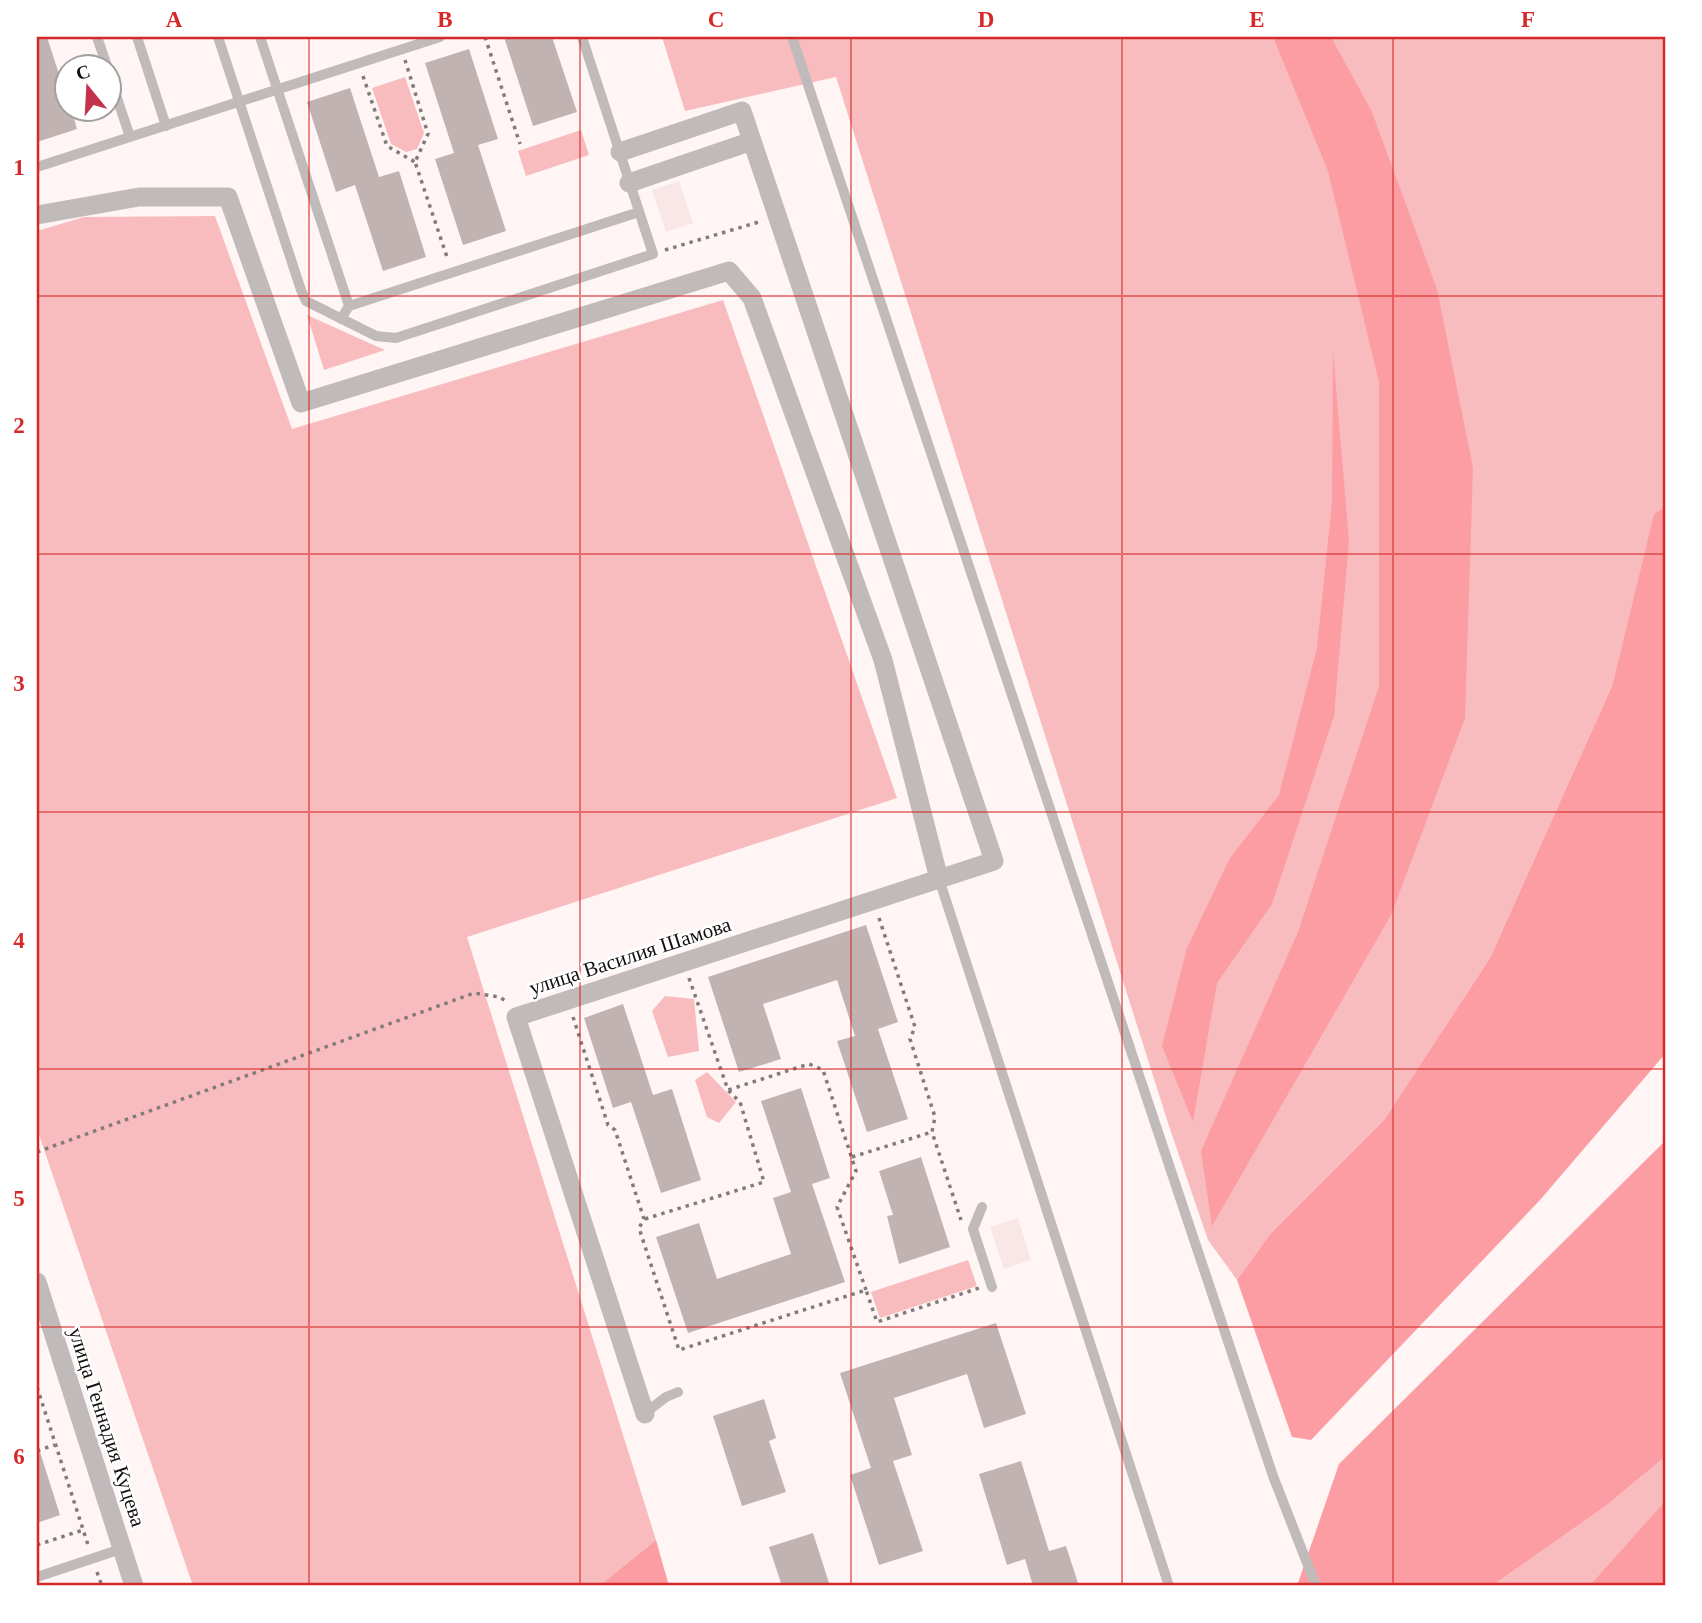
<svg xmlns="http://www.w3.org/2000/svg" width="1702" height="1623" font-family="'Times New Roman',serif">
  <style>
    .built { fill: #f9e6e6 }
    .green { fill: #f9bcbe }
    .forest { fill: #fb9da2 }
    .building { fill: #c2b3b3 }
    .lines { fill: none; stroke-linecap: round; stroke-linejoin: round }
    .path { stroke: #827b7b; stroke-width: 3.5; stroke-dasharray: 3.5 5; stroke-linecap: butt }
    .service { stroke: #c1babb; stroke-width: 10 }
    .minor { stroke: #c1babb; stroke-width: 19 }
    .grid { fill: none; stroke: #d62828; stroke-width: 2; stroke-opacity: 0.55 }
    .labels { text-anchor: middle; stroke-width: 5; stroke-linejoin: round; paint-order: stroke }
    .street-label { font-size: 21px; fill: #151010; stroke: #fff }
    .neatline { fill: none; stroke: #d62828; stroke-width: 2.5 }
    .grid-label { font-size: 23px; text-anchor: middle; font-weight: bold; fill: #d62828 }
  </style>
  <rect width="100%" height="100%" fill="#fff5f5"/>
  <path class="built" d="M679,181L693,223L666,232L652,190Z
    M1018,1218L1031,1260L1004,1269L990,1227Z"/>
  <path class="green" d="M662,37H1665V507L1654,515L1612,686L1490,958L1384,1120L1270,1234L1237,1280L1208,1240L1169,1126L836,77L685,111Z
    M405,77L424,133L417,149L406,152L391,144L372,88Z
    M581,130L589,155L526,176L518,151Z
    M215,216L292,429L723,300L897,798L467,937L656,1540L599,1586H193L37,1129V231L84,217Z
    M307,315L378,347L385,350L324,370Z
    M665,996L694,999L699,1051L668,1057L652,1011Z
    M707,1072L736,1102L719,1123L707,1117L695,1080Z
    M968,1260L977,1286L880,1318L871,1292Z
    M1665,1457V1501L1589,1586H1492L1607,1505Z"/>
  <path class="forest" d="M1273,37H1331L1372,112L1437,289L1473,468L1465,718L1391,915L1212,1226L1201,1151L1298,932L1379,686V382L1328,171Z
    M1333,351L1349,541L1334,716L1272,904L1217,983L1193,1122L1162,1046L1187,948L1230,858L1279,795L1317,648L1332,502Z
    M1665,507V1054L1540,1200L1311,1440L1292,1437L1237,1280L1270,1234L1384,1120L1490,958L1612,686L1654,514Z
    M1665,1141V1457L1607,1505L1492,1586H1297L1339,1464Z
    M1665,1501V1586H1589Z
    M656,1540L669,1586H599Z"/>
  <path class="building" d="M37,37H47L66,96V108H71L77,129L37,142Z
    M504,37H552L577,112L533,126Z
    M469,49L498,139L478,145L506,231L463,245L435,159L454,153L425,63Z
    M350,88L379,177L399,171L426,257L383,271L355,185L336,192L307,102Z
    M866,925L898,1022L878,1029L908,1119L867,1132L837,1041L855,1036L837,980L763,1004L781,1059L739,1072L708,977Z
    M623,1004L653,1095L672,1089L701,1180L661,1193L631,1102L613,1108L584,1018Z
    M801,1088L830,1178L812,1184L845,1282L688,1333L656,1237L699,1223L717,1279L791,1254L773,1198L791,1192L761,1101Z
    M921,1157L950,1247L899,1264L887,1216L893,1215L879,1171Z
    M996,1323L1026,1414L984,1428L967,1374L894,1398L912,1455L893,1461L923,1551L879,1565L850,1475L871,1468L840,1373Z
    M764,1399L776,1438L769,1441L786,1492L742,1506L713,1416Z
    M40,1452L60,1515L37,1523V1453Z
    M1021,1461L1049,1551L1066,1546L1079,1586H1033L1025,1559L1007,1565L979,1474Z
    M813,1533L830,1586H782L769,1547Z"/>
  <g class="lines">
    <path class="path" d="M485,37L520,144
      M405,60L428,134L415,162L448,260
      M363,76L387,146L415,162
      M665,250L762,221
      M879,918L915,1027L910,1039L935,1117L932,1132L961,1220
      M689,978L728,1090L809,1064L823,1070L856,1171L837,1207L866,1290
      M573,1017L608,1125L615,1130L644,1219L639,1228L679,1350L866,1290L877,1322L979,1288
      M37,1152L474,993L499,997L506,1001
      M852,1157L932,1132
      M645,1219L764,1182L740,1102L728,1090
      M37,1387L89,1548
      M37,1451L54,1445
      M37,1545L83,1530
      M97,1572L102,1586"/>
    <path class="service" d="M97,37L107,66
      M137,37L166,126
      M218,37L301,290L306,301L376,336L396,338L653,254L582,37
      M260,37L349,306
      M792,37L1273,1476L1316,1586
      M108,71L130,137
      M37,167L440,37
      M341,319L349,306L639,212
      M939,879L1169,1586
      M982,1207L973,1229L992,1287
      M645,1413L666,1397L678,1392
      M37,1577L121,1549"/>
    <path class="minor" d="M620,152L742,111L994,861L516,1017L645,1414
      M629,183L752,141
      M37,215L139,197H228L301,403L729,271L752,298L883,660L939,879
      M37,1282L134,1586"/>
  </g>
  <path class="grid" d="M309,37V1586M580,37V1586M851,37V1586M1122,37V1586M1393,37V1586M37,296H1665M37,554H1665M37,812H1665M37,1069H1665M37,1327H1665"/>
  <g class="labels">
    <g class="street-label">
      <text transform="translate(630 956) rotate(-18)" y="7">улица Василия Шамова</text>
      <text transform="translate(107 1427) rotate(72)" y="7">улица Геннадия Куцева</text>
    </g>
  </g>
  <rect width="1702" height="1623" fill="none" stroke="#ffffff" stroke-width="77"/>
  <g transform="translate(88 88) rotate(342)"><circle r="33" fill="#ffffff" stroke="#a19f9f" stroke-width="2"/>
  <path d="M0-5L12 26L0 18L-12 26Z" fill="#c3334b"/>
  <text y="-10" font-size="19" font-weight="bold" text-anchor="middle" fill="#151010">С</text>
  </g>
  <rect x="38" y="38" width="1626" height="1546" class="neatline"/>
  <g class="grid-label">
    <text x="174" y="27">A</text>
    <text x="445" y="27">B</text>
    <text x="716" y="27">C</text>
    <text x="986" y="27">D</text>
    <text x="1257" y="27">E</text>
    <text x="1528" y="27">F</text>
    <text x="19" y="175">1</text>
    <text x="19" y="433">2</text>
    <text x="19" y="691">3</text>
    <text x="19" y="948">4</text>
    <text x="19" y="1206">5</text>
    <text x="19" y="1464">6</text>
  </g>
</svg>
